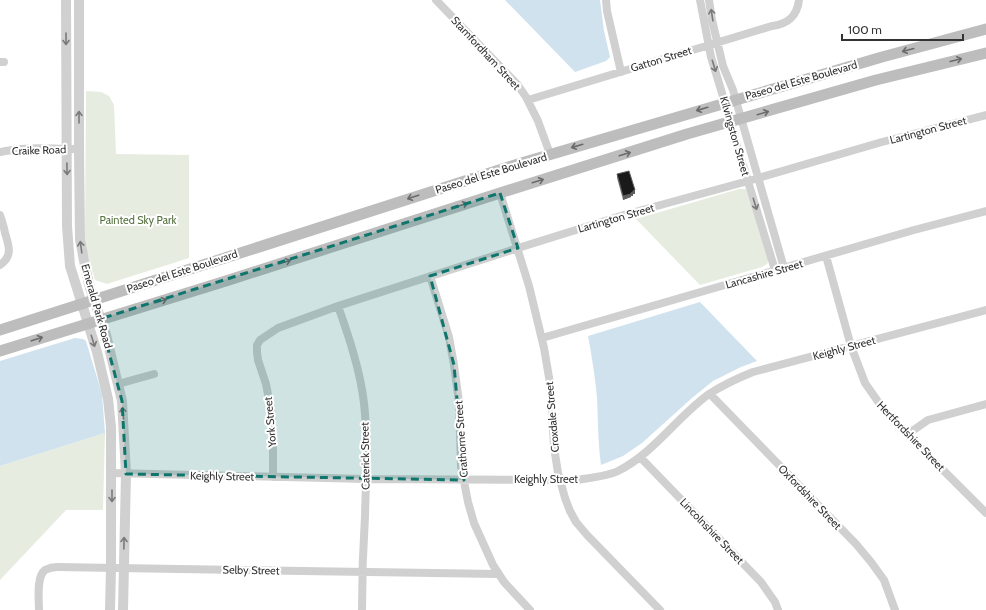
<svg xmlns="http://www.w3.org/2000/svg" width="986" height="610" font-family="Cabin,sans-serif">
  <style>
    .green { fill: #e6ecdf }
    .water { fill: #cfe2ee }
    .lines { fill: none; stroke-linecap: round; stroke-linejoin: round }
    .minor { stroke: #d0d0d0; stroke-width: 8 }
    .tertiary { stroke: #d0d0d0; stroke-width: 10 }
    .secondary { stroke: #bdbdbd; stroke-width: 11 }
    .wall { fill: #8c8c8c }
    .shaded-wall { fill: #5f5f5f }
    .building { fill: #1a1a1a; stroke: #5f5f5f }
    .oneway { stroke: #7a7a7a }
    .oneway2 { stroke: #6a6a6a }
    .marked { fill: #0f766e; fill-opacity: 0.2; stroke: #0f766e; stroke-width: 3; stroke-dasharray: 8 5; stroke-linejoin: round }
    .labels { text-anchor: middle; stroke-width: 4; stroke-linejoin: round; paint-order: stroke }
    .street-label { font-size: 11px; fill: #333; stroke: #fff }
    .park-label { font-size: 11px; fill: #56703f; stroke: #fff }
  </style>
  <rect width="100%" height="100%" fill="#fff"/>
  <path class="green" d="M86,91L101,92L109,96L114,105L116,154L189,155V258L107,284L95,280L87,252L85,237Z
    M739,189H746L769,260L767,264L762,267L700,285L636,219Z
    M105,433L103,510H66L0,580V466Z"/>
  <path class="water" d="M505,0H600L604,31L610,57L606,61L575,72Z
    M700,302L757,361L741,367L713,381L692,398L642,443L623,456L601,465C598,443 598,420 597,397C595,377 592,357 588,336Z
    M75,338L83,339L86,341L102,394L105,433L0,466V361Z"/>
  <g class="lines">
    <path class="minor" d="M436,0L517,84L526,97L538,121L550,154
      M606,0L607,11L621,72
      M700,0L711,57L722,93L724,103L775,270
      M709,0L712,20L723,66L733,90L784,268
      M0,62H4
      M528,100L772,26C787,24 797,17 799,0
      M0,152C26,146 53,149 79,149
      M500,193L529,286L544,348L551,389L554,447L558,473L565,498L570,511L576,522L587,535L660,610
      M0,215C2,221 4,227 5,233C9,246 13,256 0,265
      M826,256L851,346L865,383L879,403L895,422L986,513
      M430,276L449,337L454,365L459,402L461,466L468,502L474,523L493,565L504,582L530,610
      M338,306C349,337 360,370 364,403C368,440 366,478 365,516C363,547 362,578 362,610
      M542,338L914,230L986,211
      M118,384L154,374
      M710,394L856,544L871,562L884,580L895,610
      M908,434L928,420L986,404
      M640,457L761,582L775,602L778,610
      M112,473L366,479L577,480C589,478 608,476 618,471C654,453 677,417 709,394C723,385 738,378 753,372L986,310
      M273,477V437L271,410L266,384L258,360L257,352V345L260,340L278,328L338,306L518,248L624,215L748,181L882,142L986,115
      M39,610C39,600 36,577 45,570C49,568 53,567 57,567L498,574"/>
    <path class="tertiary" d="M66,0L67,226L70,266L97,352L105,386L108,399L111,427V568L110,610
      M79,0V149L80,239L85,266L90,288L106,335L122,401L126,474L123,610"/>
    <path class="secondary" d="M0,330L518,164L882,57L986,29
      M0,351L229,280L500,193L687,134L876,80L986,53"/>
  </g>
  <path class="wall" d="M617,174L635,194H633V196H631V197L623,200L617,178Z"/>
  <path class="shaded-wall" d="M635,190V194H633V196H631V197L623,200V196Z"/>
  <path class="building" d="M629,171L635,190L633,191V192L631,193V194L623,196L617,174Z"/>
  <defs><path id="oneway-shaft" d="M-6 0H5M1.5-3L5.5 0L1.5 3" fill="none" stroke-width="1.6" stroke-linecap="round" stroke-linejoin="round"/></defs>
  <g class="oneway">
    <use href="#oneway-shaft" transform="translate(712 15) rotate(-99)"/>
    <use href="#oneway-shaft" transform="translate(66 39) rotate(90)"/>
    <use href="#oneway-shaft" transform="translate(714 66) rotate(73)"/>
    <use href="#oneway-shaft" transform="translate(79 117) rotate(-90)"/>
    <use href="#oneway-shaft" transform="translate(67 169) rotate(89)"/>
    <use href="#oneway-shaft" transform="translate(755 204) rotate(73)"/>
    <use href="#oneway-shaft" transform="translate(81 247) rotate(-98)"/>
    <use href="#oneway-shaft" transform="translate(93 341) rotate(73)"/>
    <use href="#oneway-shaft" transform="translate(123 413) rotate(-95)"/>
    <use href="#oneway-shaft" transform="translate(112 496) rotate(90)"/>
    <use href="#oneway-shaft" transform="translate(124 543) rotate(-89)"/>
  </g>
  <g class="oneway2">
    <use href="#oneway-shaft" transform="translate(908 50) rotate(165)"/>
    <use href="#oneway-shaft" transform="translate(956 60) rotate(-14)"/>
    <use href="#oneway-shaft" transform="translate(702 109) rotate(164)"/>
    <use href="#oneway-shaft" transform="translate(763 113) rotate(-16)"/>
    <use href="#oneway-shaft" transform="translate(577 146) rotate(164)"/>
    <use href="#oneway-shaft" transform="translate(625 154) rotate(-17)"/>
    <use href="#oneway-shaft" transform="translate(538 181) rotate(-17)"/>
    <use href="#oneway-shaft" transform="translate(413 197) rotate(162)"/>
    <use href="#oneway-shaft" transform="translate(462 205) rotate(-18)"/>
    <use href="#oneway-shaft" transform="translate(285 262) rotate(-18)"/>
    <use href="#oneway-shaft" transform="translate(161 301) rotate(-17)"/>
    <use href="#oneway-shaft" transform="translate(37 339) rotate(-18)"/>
  </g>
  <path class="marked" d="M500,193L518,248L430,276L454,365L464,480L126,474L122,401L100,319Z"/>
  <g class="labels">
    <g class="street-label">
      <text transform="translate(486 53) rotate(47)" y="4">Stamfordham Street</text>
      <text transform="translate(661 59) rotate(-17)" y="4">Gatton Street</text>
      <text transform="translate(801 80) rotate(-16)" y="4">Paseo del Este Boulevard</text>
      <text transform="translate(928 130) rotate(-15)" y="4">Lartington Street</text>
      <text transform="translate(735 136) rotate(74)" y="4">Kilvingston Street</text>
      <text transform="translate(39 150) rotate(-2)" y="4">Craike Road</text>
      <text transform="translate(491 173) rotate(-17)" y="4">Paseo del Este Boulevard</text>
      <text transform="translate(616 218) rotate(-16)" y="4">Lartington Street</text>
      <text transform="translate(182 271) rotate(-18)" y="4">Paseo del Este Boulevard</text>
      <text transform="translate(764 274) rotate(-16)" y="4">Lancashire Street</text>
      <text transform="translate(97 306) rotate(74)" y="4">Emerald Park Road</text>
      <text transform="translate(844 348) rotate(-15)" y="4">Keighly Street</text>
      <text transform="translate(552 417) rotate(-95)" y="4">Croxdale Street</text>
      <text transform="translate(270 422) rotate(-95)" y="4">York Street</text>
      <text transform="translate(911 436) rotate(46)" y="4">Hertfordshire Street</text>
      <text transform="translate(461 439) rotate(-94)" y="4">Crathorne Street</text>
      <text transform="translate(365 456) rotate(-91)" y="4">Caterick Street</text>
      <text transform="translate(222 476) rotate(1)" y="4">Keighly Street</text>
      <text x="546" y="483">Keighly Street</text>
      <text transform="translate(810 497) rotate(46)" y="4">Oxfordshire Street</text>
      <text transform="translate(712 531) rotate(46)" y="4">Lincolnshire Street</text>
      <text transform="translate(251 570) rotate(1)" y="4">Selby Street</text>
    </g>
    <g class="park-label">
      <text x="138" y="224">Painted Sky Park</text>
    </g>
  </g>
  <path d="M842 34v6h121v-6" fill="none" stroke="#333333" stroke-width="2"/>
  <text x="848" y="34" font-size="12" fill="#333333" stroke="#ffffff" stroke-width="3" paint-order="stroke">100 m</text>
</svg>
